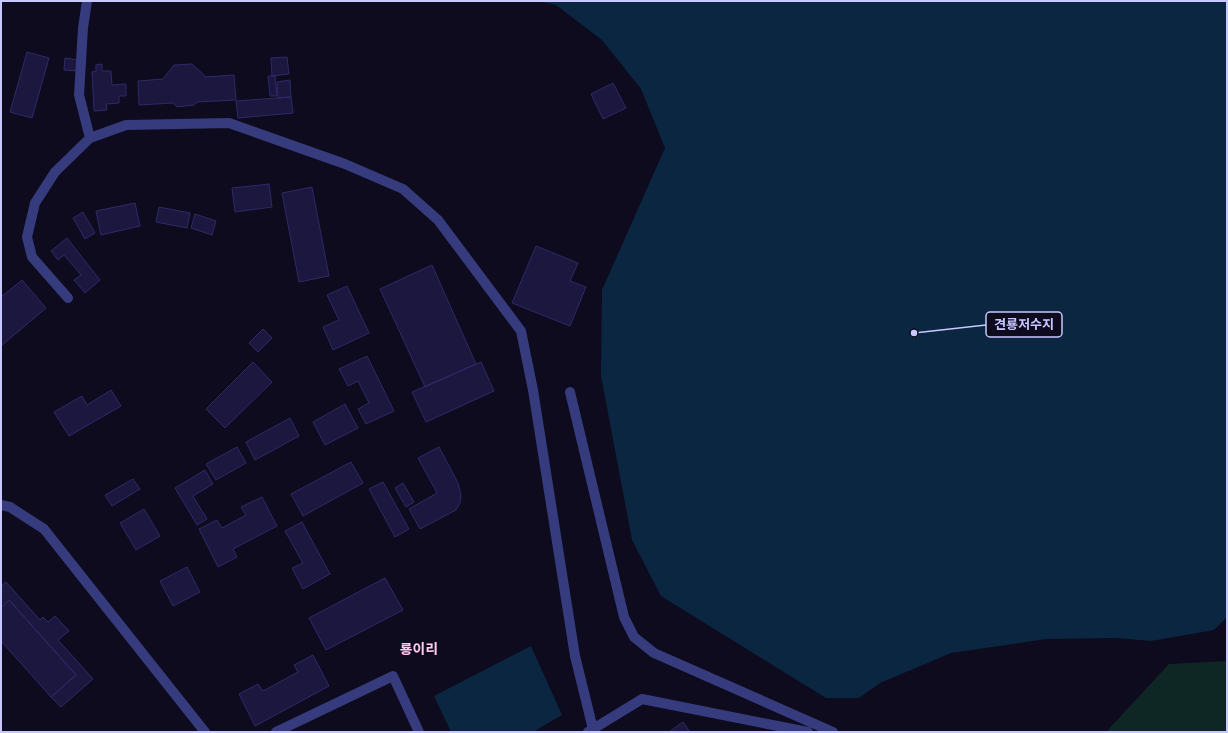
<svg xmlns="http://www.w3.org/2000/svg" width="1228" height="733" font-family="'Fira Sans Condensed','Noto Sans KR',sans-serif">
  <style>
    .green { fill: #0e2724 }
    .water { fill: #0b2641 }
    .building { fill: #1b173e; stroke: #2f296a }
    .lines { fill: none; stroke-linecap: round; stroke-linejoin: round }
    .minor { stroke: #363b7d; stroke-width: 10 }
    .labels { text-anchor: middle; stroke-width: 4; stroke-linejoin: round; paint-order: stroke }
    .quarter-label { font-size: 14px; font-weight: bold; fill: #ffc9f1; stroke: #0d0b1d }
    .leader { fill: none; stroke: #c8c7ff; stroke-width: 1.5 }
    .callout-dot { fill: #c8c7ff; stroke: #0d0b1d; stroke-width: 1.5 }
    .callout { fill: #0d0b1d; stroke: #c8c7ff; stroke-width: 1.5 }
    .callout-label { font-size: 13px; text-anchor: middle; font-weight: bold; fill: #c8c7ff }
  </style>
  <rect width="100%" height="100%" fill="#0d0b1d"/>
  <path class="green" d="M1227,661V732H1106L1169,664Z"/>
  <path class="water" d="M538,1H1227V617L1214,630L1151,641L1117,638L1046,639L951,653L880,683L859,698H826L661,596L632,540L601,376L602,290L665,148L641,89L602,40L556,5Z
    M531,646L562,715L533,732H451L434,696Z"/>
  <path class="building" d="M27,52L49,58L32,118L10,112Z
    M287,57L289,74L272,76L271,58Z
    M65,58L78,60L77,71L64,70Z
    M102,64V71H111L112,85L126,84V96H119V103L106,104L107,110L94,111L92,72L96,71V65Z
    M192,64L205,76V77L234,75L236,100L197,102L194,105L177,107L173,103L139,105L138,81L163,79L174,65Z
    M268,76H275L277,96H270Z
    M290,80L291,97L278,98L277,82Z
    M613,83L626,108L603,119L591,94Z
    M291,97L293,113L238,118L236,101Z
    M269,184L272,207L235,212L232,188Z
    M312,187L329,276L299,282L282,193Z
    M135,203L140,226L101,235L96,211Z
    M159,207L190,213L187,228L156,222Z
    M83,212L95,233L85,239L73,218Z
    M195,214L216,221L212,235L191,228Z
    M67,238L100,280L85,293L74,280L81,275L64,255L58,260L51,251Z
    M536,246L578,263L570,281L586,287L570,326L512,303Z
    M432,265L476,364L425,387L380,289Z
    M22,280L46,308L1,346V297Z
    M347,286L369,333L333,350L323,327L339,320L327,295Z
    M263,329L272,338L258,352L249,343Z
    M367,356L394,411L366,424L358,409L369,403L358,381L348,386L339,369Z
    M253,362L272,382L225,428L206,409Z
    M481,362L494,391L426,422L412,392Z
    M111,390L121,406L69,436L54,412L82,396L87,405Z
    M345,404L358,428L325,445L313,422Z
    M290,418L299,436L255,460L246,442Z
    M237,447L246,463L216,480L206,464Z
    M439,447L458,483L461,495L460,503L456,510L420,529L409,509L437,493L418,458Z
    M351,462L363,483L303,516L291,494Z
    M205,470L213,484L193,496L207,519L197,525L175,488Z
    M133,479L140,489L112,506L105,495Z
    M383,482L409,529L395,537L369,489Z
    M403,483L414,502L406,507L395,488Z
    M262,497L277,526L233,549L237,557L218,567L199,529L217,520L222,528L246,515L241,507Z
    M144,509L160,536L136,550L120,523Z
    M302,522L330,574L303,589L292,568L303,563L285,531Z
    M187,567L200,592L173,606L160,581Z
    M385,578L403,610L326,650L309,618Z
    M6,582L40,620L43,617L48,622L55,616L69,631L58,640L93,679L61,707L51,697L76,675L9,600L1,608V586Z
    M9,600L76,675L51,697L1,641V608Z
    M313,655L329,686L255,726L239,694L258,684L263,691L298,672L294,665Z
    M683,722L690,732H669Z"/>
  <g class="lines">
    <path class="minor" d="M87,1L83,28L79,95L90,138
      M68,298L32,257L27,237L35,203L55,172L90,138L126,125L229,123L345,164L403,189L438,220L521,331L533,390L575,656L593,729L588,732
      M570,392L624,617L634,637L654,653L833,732
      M1,505L10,507L44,529L205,732
      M593,729L642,699L808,732
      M276,732L393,676L419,732"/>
  </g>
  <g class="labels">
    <g class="quarter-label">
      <text x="419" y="654">룡이리</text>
    </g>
  </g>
  <path class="leader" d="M914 333L986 325"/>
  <circle class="callout-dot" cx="914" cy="333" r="4"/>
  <rect class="callout" x="986" y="312" width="76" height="25" rx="4"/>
  <g class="callout-label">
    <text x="1024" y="329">견룡저수지</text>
  </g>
  <rect width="1228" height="733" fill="none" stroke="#c8c7ff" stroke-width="4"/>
</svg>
